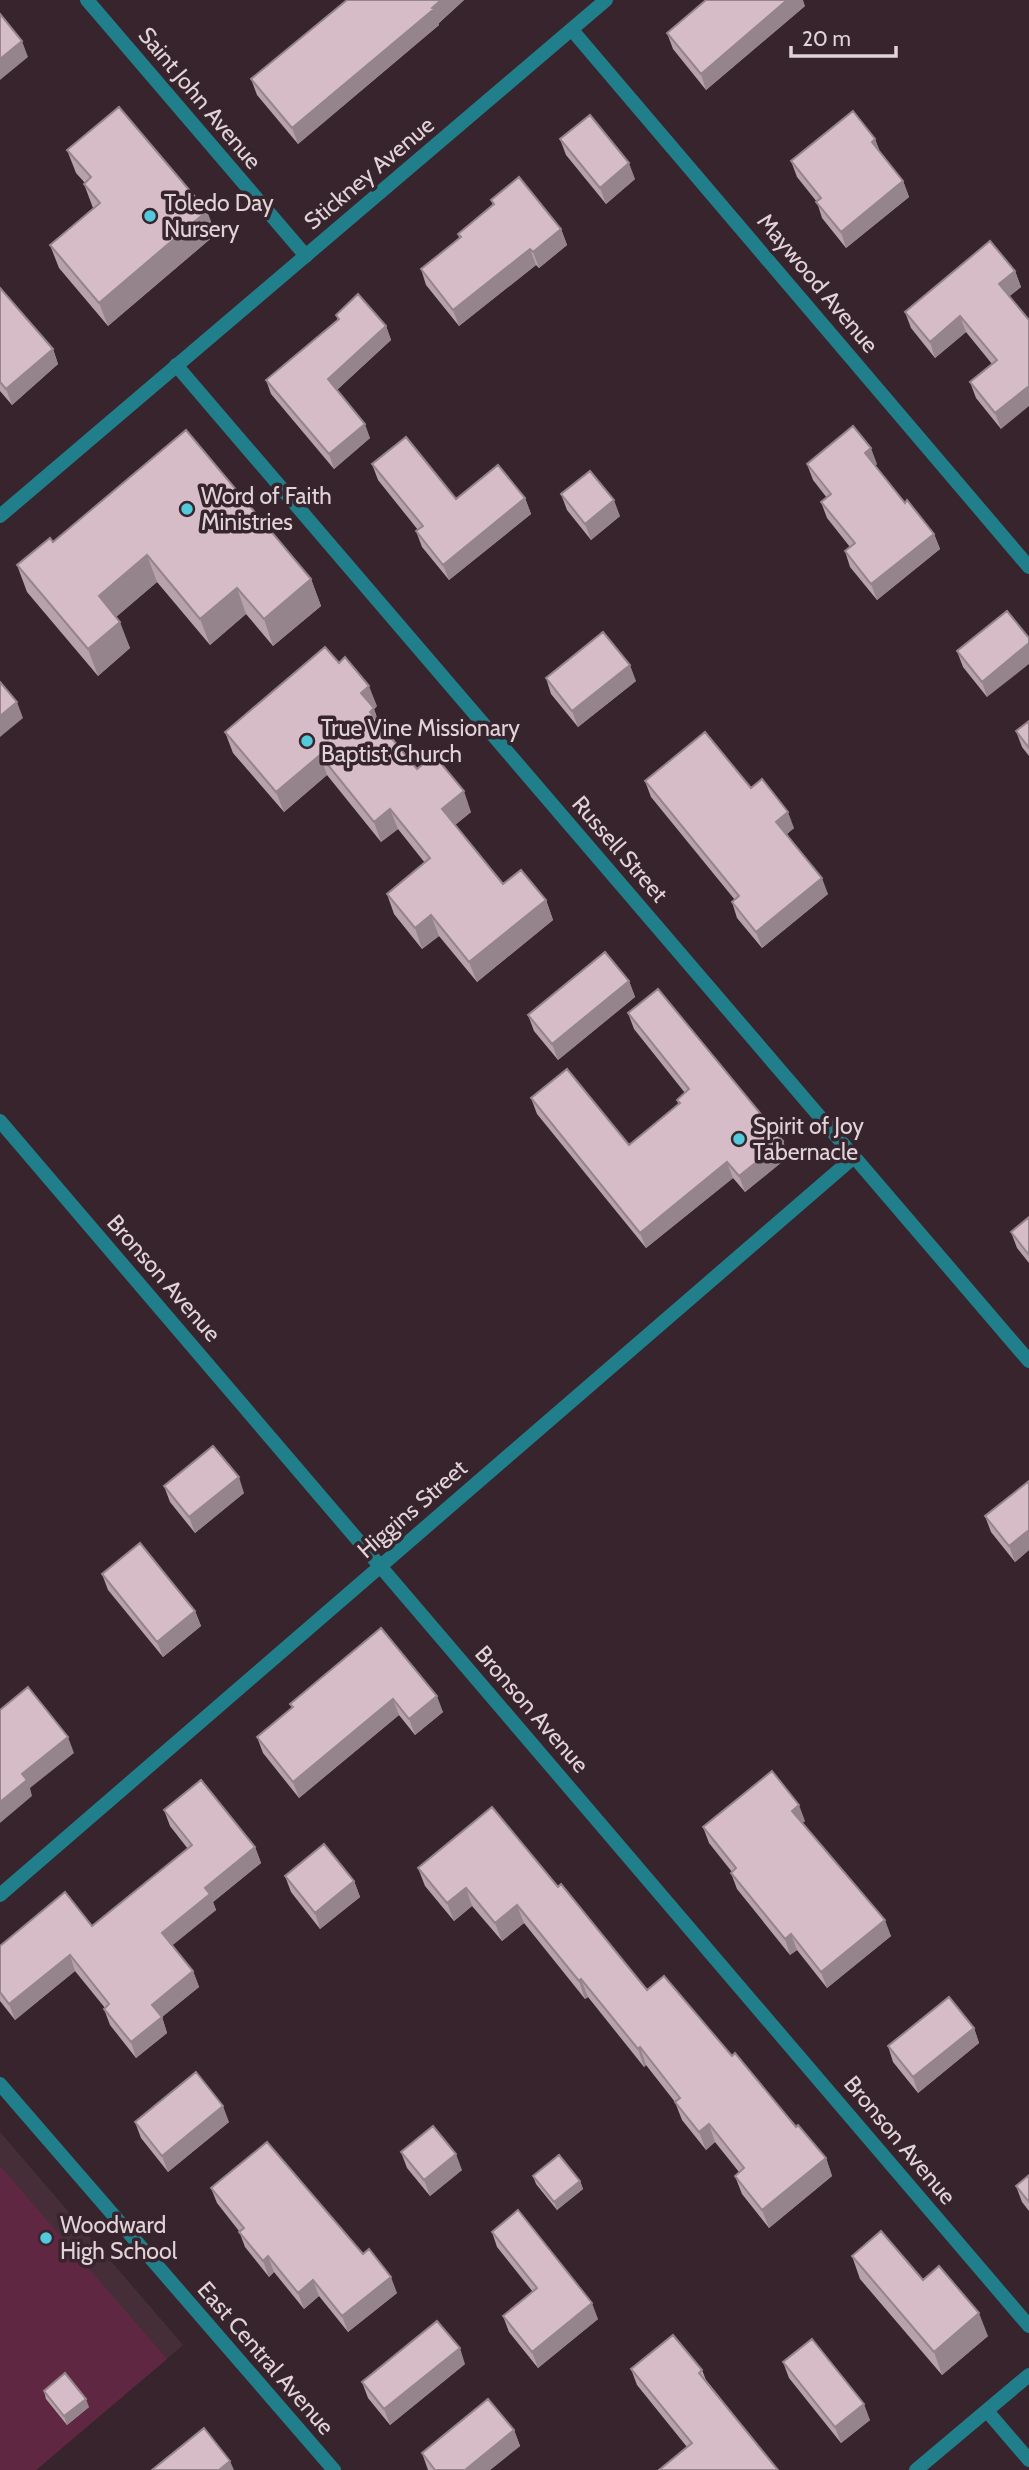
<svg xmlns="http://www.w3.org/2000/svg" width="1029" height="2470" font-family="Cabin,sans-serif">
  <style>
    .built { fill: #462e39 }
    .green { fill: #602743 }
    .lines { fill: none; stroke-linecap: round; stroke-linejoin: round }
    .minor { stroke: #217f8c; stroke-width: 14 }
    .tertiary { stroke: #217f8c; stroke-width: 14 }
    .wall { fill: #b7a2aa }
    .shaded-wall { fill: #95848b }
    .building { fill: #d5bcc6; stroke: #95848b; stroke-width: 2 }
    .poi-dot { fill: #53cadc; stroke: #37242c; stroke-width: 2.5 }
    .labels { text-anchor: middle; stroke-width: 7; stroke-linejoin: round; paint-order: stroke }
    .street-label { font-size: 23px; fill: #e1d4d9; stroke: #37242c }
    .poi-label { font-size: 23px; fill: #e1d4d9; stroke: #37242c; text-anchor: start }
  </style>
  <rect width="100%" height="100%" fill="#37242c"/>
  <path class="built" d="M0,2132L183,2345L36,2470H0Z"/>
  <path class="green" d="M0,2166L167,2359L36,2470H0Z"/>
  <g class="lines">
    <path class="minor" d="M87,0L306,256
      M572,30L1029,567
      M176,365L1029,1361
      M0,1121L1029,2326
      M0,1895L854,1157
      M987,2411L1029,2460
      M916,2470L1029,2375"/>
    <path class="tertiary" d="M0,516L606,0
      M0,2084L334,2470"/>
  </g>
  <path class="wall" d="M347,0H464L439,23V25L298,144L257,95L251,79Z
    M805,6L706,90L673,49L667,33Z
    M560,139L635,179L606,204L566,155Z
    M875,139L880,152L903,181L909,197L846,248L822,218L817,202L797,177L791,161Z
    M67,150L216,234L108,326L59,268L50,245L93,208L84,184L85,183L76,173Z
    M491,200L561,229L567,245L539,268L536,265L459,326L426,285L421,269L459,238L458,234L493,205Z
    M1015,271L1021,287L1009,296L1001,429L976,398L970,382L992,364L966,332L935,358L911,328L905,312Z
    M0,288L53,349L58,364L12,405L0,391Z
    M336,315L386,326L391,340L337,390L370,438L334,469L271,394L266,380L338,320Z
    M372,464L456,499L525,498L531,514L449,580L422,547L416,531L418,530L378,480Z
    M807,464H877L875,466L905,503L934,534L940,549L877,600L850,567L845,551L850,547L827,518L821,502L827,498L813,480Z
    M561,494L620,516L591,540L567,510Z
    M53,542L311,579L321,606L273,646L246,614L210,645L157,582L116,617L130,648L98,676L27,592L17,565Z
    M1007,611L987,697L963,667L957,651Z
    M546,678L636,681L578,727L551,694Z
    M377,706L374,709L379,724L417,769L471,812L455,825L503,884L546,900L553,920L477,982L439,936L422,949L394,914L387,894L425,863L398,829L381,842L327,775L284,812L233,753L225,732Z
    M1029,721V756L1022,747L1016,731Z
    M645,781L751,788L794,828L787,834L828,894L762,948L737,918L732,902L735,900L651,797Z
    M629,981L635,997L558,1060L534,1031L528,1015Z
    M628,1013L783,1141L788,1157L745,1192L733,1178L646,1248L537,1114L531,1098L629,1145L678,1104L677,1100L685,1093L634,1029Z
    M1029,1217V1263L1017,1248L1011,1232Z
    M1029,1481V1550L1015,1562L991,1532L985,1516Z
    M164,1486L244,1493L195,1533L170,1502Z
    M102,1574L195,1611L201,1626L163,1657L108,1590Z
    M381,1628L443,1712L415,1735L399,1715L299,1798L263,1753L257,1737L292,1708L290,1704Z
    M164,1810L255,1847L261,1863L213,1902L216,1910L172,1945L193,1971L199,1987L162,2017L167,2033L136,2058L110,2025L104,2009L105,2008L75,1971L15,2020L0,2001V1946L92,1926L188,1849L170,1826Z
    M805,1821L802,1823L891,1936L827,1988L797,1950L790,1955L737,1889L731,1873L732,1872L709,1843L703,1827Z
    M418,1868L558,1887L647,1990L732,2056L826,2158L832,2176L769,2228L742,2194L735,2176L739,2172L715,2142L706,2150L682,2120L675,2102L646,2065L644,2067L588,1997L585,1999L524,1923L502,1941L472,1906L454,1921L425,1886Z
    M285,1876L354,1881L360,1897L320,1929L291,1892Z
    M974,2028L979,2043L918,2093L893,2062L888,2046Z
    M135,2122H229L168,2172L141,2138Z
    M401,2152L462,2170L430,2196L407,2168Z
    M1029,2175V2211L1022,2202L1016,2186Z
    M533,2176L580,2181L583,2189L557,2210L536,2184Z
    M211,2188L363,2254L397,2293L348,2332L319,2296L304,2309L274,2272L269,2277L245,2247L239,2231L217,2203Z
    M492,2232L598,2319L538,2368L509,2332L503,2316L533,2292L497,2247Z
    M852,2256L923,2280L988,2336L942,2375L860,2279Z
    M783,2362L870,2420L841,2443L789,2378Z
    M465,2364L390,2425L368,2398L362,2382Z
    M631,2369L702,2370L706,2380L778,2470L687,2447L637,2385Z
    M44,2391L89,2407L67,2425L46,2399Z
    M514,2430L520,2446L490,2470H428L422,2453Z"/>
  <path class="shaded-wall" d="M441,0H464L439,23V25L298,144L292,128Z
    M787,0H803L805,6L706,90L701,74Z
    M22,41L28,57L0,80V59Z
    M875,139L881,155L872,142Z
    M629,163L635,179L606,204L600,188Z
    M903,181L909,197L846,248L841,232Z
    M207,211L216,234L108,326L99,303Z
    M561,229L567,245L539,268L533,252Z
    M530,249L536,265L459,326L453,310Z
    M1015,271L1021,287L1005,300L999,284Z
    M960,316L966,332L935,358L930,342Z
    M386,326L391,340L333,393L328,379Z
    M53,349L58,364L12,405L6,389Z
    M1029,386V406L1001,429L995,413Z
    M365,424L370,438L334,469L329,454Z
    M871,448L877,464L870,469L865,453Z
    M525,498L531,514L449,580L443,565Z
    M614,500L620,516L591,540L585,524Z
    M934,534L940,549L877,600L871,584Z
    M147,555L157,582L109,623L99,596Z
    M311,579L321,606L273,646L264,619Z
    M237,588L246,614L210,645L200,619Z
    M120,622L130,648L98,676L88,649Z
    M1029,643V664L987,697L982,682Z
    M630,665L636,681L578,727L572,711Z
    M369,686L377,706L374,709L381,729L377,732L361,693Z
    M17,702L23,718L0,737V716Z
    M320,755L327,775L284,812L276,792Z
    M464,791L471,812L449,830L442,809Z
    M390,809L398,829L381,842L374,822Z
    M788,812L794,828L782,838L776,822Z
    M822,878L828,894L762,948L756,932Z
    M546,900L553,920L477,982L469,962Z
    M431,915L439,936L422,949L415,928Z
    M629,981L635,997L558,1060L552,1044Z
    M783,1141L788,1157L745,1192L739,1176Z
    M727,1162L733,1178L646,1248L640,1233Z
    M239,1477L244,1493L195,1533L189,1517Z
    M1029,1530V1550L1015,1562L1009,1546Z
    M195,1611L201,1626L163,1657L157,1642Z
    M437,1696L443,1712L415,1735L409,1719Z
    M393,1699L399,1715L299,1798L293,1782Z
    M68,1737L74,1753L30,1788L32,1796L0,1823V1802L22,1774Z
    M799,1805L805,1821L798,1827L792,1811Z
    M255,1847L261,1863L213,1902L216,1910L168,1949L162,1933L205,1888Z
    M354,1881L360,1897L320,1929L315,1913Z
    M466,1888L472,1906L454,1921L447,1903Z
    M517,1905L524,1923L502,1941L495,1923Z
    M885,1920L891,1936L827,1988L821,1972Z
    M791,1934L797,1950L790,1955L785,1939Z
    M70,1955L75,1971L15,2020L9,2004Z
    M193,1971L199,1987L162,2017L167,2033L136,2058L131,2042L152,2005Z
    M581,1979L588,1997L585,1999L579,1981Z
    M974,2028L979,2043L918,2093L913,2077Z
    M640,2047L646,2065L644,2067L638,2049Z
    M223,2106L229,2122L168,2172L162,2156Z
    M709,2124L715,2142L706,2150L699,2132Z
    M456,2154L462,2170L430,2196L424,2180Z
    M826,2158L832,2176L769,2228L762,2210Z
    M580,2181L583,2189L557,2210L554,2202Z
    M268,2256L274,2272L269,2277L263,2261Z
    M391,2277L397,2293L348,2332L342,2316Z
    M313,2280L319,2296L304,2309L298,2293Z
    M592,2303L598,2319L538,2368L532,2352Z
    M979,2313L988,2336L942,2375L934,2352Z
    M460,2348L465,2364L390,2425L384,2409Z
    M86,2399L89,2407L67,2425L64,2416Z
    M864,2404L870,2420L841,2443L835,2427Z
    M514,2430L520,2446L490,2470H465Z
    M230,2461L234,2470H219Z"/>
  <path class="building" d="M347,0H441L432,8L434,9L292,128L251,79Z
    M706,0H787L701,74L667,33Z
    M0,14L22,41L0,59Z
    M119,107L207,211L99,303L50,245L100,203L84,184L91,177L67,150Z
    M853,111L875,139L872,142L903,181L841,232L816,202L821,198L791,161Z
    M590,115L629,163L600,188L560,139Z
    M519,177L561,229L533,252L530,249L453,310L421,269L461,237L458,234L494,204L491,200Z
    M990,241L1015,271L999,284L1029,320V386L995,413L970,382L997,360L960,316L930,342L905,312Z
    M0,288L53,349L6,389L0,382Z
    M358,294L386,326L328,379L365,424L329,454L266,380L339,319L336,315Z
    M853,426L871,448L865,453L905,503L907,500L934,534L871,584L845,551L855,543L821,502L831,494L807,464Z
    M186,430L311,579L264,619L237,588L200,619L147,555L99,596L120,622L88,649L17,565L50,538L53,542Z
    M406,437L456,499L498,465L525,498L443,565L416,531L423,526L372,464Z
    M590,471L614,500L585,524L561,494Z
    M1007,611L1029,638V643L982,682L957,651Z
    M603,632L630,665L572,711L546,678Z
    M325,647L339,663L345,657L369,686L361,693L374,708L370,712L417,769L434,755L464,791L442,809L503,884L521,870L546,900L469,962L431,915L415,928L387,894L430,858L390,809L374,822L320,755L276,792L225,732Z
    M0,682L17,702L0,716Z
    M1029,721V748L1016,731Z
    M705,732L751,788L762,779L788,812L776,822L822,878L756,932L732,902L739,896L645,781Z
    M605,952L629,981L552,1044L528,1015Z
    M658,989L783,1141L739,1176L727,1162L640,1233L531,1098L567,1069L629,1145L680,1103L677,1100L689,1089L628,1013Z
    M1029,1217V1255L1011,1232Z
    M213,1446L239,1477L189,1517L164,1486Z
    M1029,1481V1530L1009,1546L985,1516Z
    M140,1543L195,1611L157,1642L102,1574Z
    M381,1628L437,1696L409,1719L393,1699L293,1782L257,1737L293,1707L290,1704Z
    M28,1687L68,1737L22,1774L27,1780L0,1802V1710Z
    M772,1771L799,1805L792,1811L885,1920L821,1972L791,1934L785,1939L731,1873L736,1868L703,1827Z
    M201,1780L255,1847L205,1888L210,1894L162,1933L193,1971L152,2005L162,2017L131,2042L104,2009L109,2004L70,1955L9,2004L0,1992V1946L65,1892L92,1926L192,1845L164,1810Z
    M492,1807L558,1887L561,1884L647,1990L664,1976L732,2056L735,2053L796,2127L798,2125L826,2158L762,2210L735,2176L744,2168L709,2124L699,2132L675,2102L680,2098L640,2047L638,2049L581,1979L579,1981L517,1905L495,1923L466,1888L447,1903L418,1868Z
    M324,1844L354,1881L315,1913L285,1876Z
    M949,1997L974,2028L913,2077L888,2046Z
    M196,2072L223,2106L162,2156L135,2122Z
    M433,2126L456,2154L424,2180L401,2152Z
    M267,2142L363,2254L369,2249L391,2277L342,2316L313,2280L298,2293L268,2256L263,2261L239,2232L244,2228L211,2188Z
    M559,2155L580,2181L554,2202L533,2176Z
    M1029,2175V2202L1016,2186Z
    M518,2210L592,2303L532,2352L503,2316L537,2288L492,2232Z
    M881,2231L923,2280L939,2266L979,2313L934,2352L852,2256Z
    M437,2321L460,2348L384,2409L362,2382Z
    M673,2335L702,2370L699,2373L778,2470H659L692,2443L631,2369Z
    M812,2339L864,2404L835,2427L783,2362Z
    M65,2373L86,2399L64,2416L44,2391Z
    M488,2399L514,2430L465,2470H435L422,2453Z
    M204,2428L230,2461L219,2470H152Z"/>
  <g class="poi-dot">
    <circle cx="150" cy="216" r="7"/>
    <circle cx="187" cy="509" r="7"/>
    <circle cx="307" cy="741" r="7"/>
    <circle cx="739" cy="1139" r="7"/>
    <circle cx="46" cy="2238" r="7"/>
  </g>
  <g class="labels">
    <g class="street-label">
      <text transform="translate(200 98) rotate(50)" y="8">Saint John Avenue</text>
      <text transform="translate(369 173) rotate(-40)" y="8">Stickney Avenue</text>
      <text transform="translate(818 283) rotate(50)" y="8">Maywood Avenue</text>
      <text transform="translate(620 849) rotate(49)" y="8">Russell Street</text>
      <text transform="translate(164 1278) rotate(49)" y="8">Bronson Avenue</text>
      <text transform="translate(412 1509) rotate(-41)" y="8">Higgins Street</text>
      <text transform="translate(532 1709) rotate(49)" y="8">Bronson Avenue</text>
      <text transform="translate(900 2140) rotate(50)" y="8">Bronson Avenue</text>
      <text transform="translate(266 2358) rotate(49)" y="8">East Central Avenue</text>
    </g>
    <g class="poi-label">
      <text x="164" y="211">Toledo Day<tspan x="164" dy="26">Nursery</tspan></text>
      <text x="201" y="504">Word of Faith<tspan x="201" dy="26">Ministries</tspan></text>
      <text x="321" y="736">True Vine Missionary<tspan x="321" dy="26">Baptist Church</tspan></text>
      <text x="753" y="1134">Spirit of Joy<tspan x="753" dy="26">Tabernacle</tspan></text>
      <text x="60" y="2233">Woodward<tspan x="60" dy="26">High School</tspan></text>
    </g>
  </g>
  <path d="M791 46v10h105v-10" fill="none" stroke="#e1d4d9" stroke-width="3.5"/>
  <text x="802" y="46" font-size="21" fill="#e1d4d9" stroke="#37242c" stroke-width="5" paint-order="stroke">20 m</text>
</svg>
